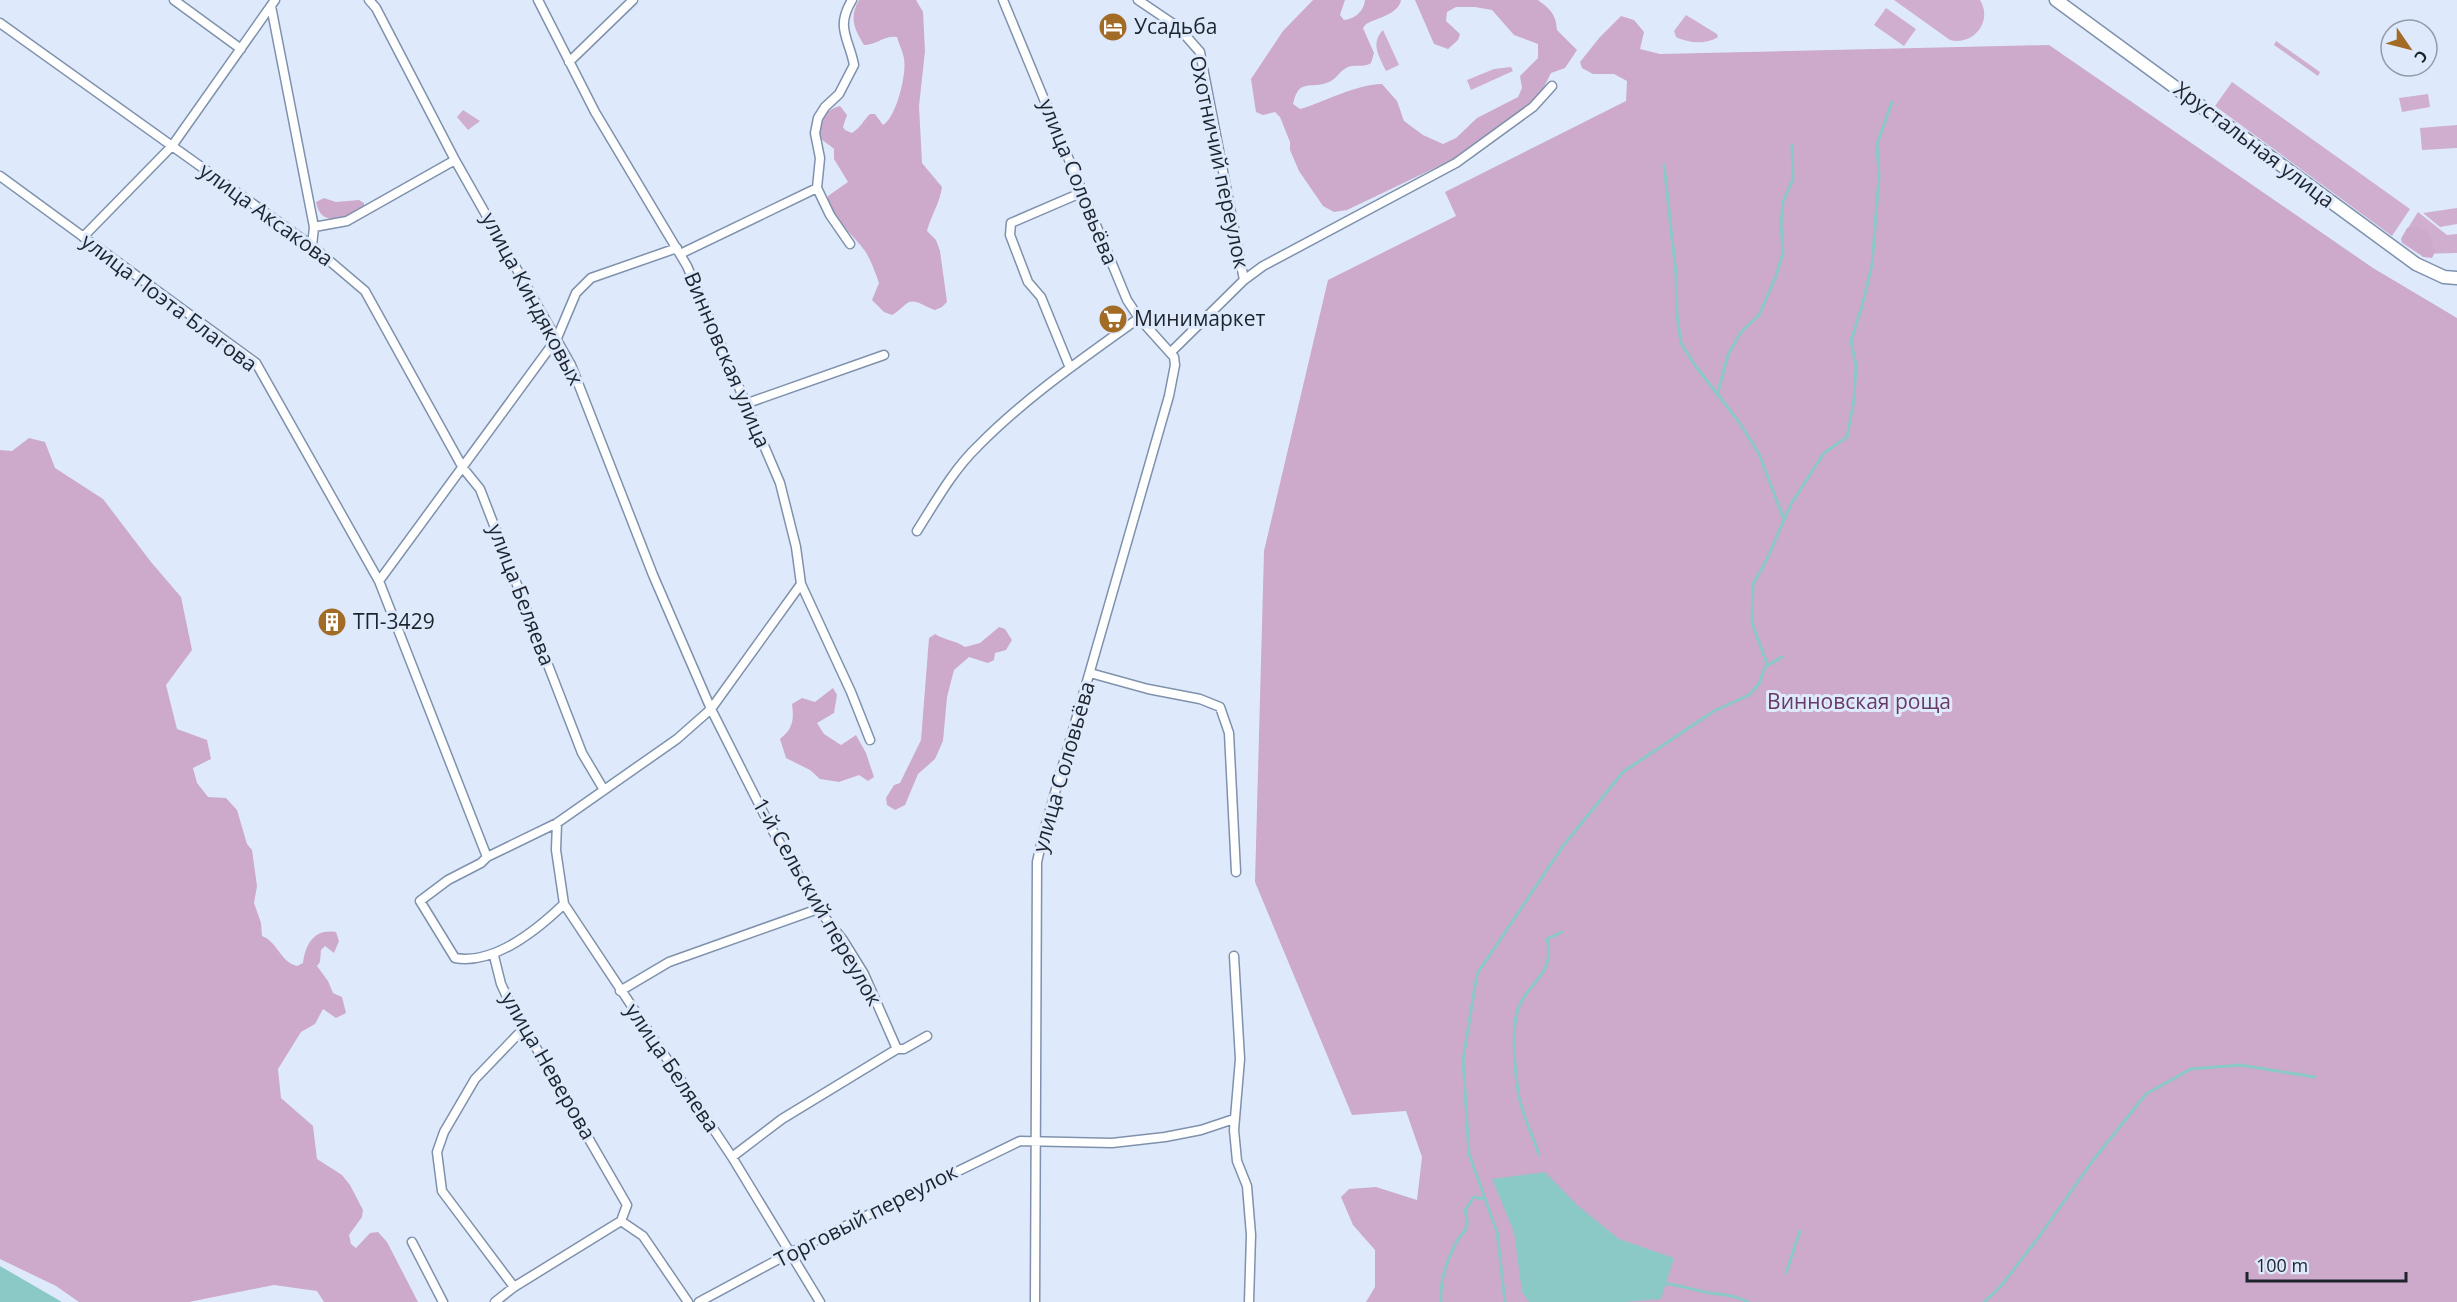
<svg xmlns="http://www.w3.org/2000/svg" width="2457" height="1302" font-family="'Open Sans',sans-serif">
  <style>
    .green { fill: #d0aed0 }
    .forest { fill: #cda9cc }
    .water { fill: #8bc9c6 }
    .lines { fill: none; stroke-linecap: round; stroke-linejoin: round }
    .stream { stroke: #8bc9c6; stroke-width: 3 }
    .street-casing { stroke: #7f91ac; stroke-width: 11 }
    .secondary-casing { stroke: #7f91ac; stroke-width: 15 }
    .street { stroke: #fff; stroke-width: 8 }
    .secondary { stroke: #fff; stroke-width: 12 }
    .labels { text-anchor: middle; stroke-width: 6; stroke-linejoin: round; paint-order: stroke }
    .poi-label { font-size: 21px; fill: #1d242e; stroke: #deeafc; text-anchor: start }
    .street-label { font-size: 21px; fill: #1d242e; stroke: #deeafc }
    .park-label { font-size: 21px; fill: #683a68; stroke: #deeafc }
  </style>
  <rect width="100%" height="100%" fill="#deeafc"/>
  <path class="green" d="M1894,0H1980C1993,21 1974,46 1950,40Z
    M1886,8L1916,29L1904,46L1874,25Z
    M1686,15L1717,34L1718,37C1706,45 1688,43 1676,37L1674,31Z
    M1383,30L1399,65L1386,71C1379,56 1370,44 1383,30Z
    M2276,41L2320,72L2318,76L2274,45Z
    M1511,67L1513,71L1471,90L1467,80L1494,69Z
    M2232,82L2410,209L2392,236L2215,106Z
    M2428,94L2430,107L2402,112L2399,98Z
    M463,110L480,121L468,130L457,117Z
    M2457,125V148L2422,150L2420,128Z
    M2457,208V224L2440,227L2423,213Z
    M2418,212L2447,235L2457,234V253L2419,254L2402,243L2401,239Z"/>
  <path class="forest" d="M859,0H916L923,12L925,51L919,106L922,163L942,187C940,203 931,215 927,231L936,240L940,251L947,302L942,307L935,310C928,308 916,299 909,302C905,304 898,312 892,315L884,312L872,300L879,283C875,272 871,260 865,251C855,236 826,213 828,196L848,182L834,159V149C830,145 821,140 818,136C812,123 829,108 840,106L847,115L843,127L845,130L852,133C861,127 863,121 870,114H875L883,125C896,118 907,74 904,59C903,52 899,44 897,37C885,35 876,45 864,45C854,29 849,17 859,0Z
    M1313,0H1345L1340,15L1344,20C1355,19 1364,11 1365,0H1401C1399,14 1377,18 1366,24L1363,28L1374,53L1371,63C1364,68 1356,64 1348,67C1340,70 1337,79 1329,82C1310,90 1299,77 1293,104L1300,109C1328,101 1353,85 1382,84L1397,101L1404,121L1423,135L1443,144L1456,138L1477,118L1518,97L1522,88L1520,76L1538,58V44L1514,35L1492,10L1475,7H1456L1447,12L1446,21L1460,34L1458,40L1448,49L1434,44L1415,0H1538C1550,9 1556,14 1557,30L1577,50L1565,68L1551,73L1538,99L1460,156L1347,210L1334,212L1323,206L1299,171L1290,150V142L1280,117L1275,112L1263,115L1256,112L1251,79L1283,31Z
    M1621,16L1634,20L1644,32L1640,49L1660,54L2049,45L2373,268L2457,318V1302H1366L1375,1287V1250L1353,1225L1341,1197L1349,1189L1376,1187L1417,1200L1422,1157L1406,1111L1352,1115L1255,882L1264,551L1328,280L1456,216L1445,192L1626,101L1627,81L1614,74H1593L1582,68L1580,62L1600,37Z
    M324,198L336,202L359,200L364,203V207C349,217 321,230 316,202Z
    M2418,226L2428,232L2435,252L2432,258L2423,257L2401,239L2407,228Z
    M29,438L45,442L55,468L103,499L151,562L181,597L192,650L166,685L177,729L207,740L211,759L193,768L197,783L208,797L226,798L237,810L247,844L252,850L257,886L254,903L261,923L262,936C278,942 280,962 297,966L303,963C306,943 314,929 336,932L339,941L334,953L325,946L321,950L320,962L317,966L328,981L333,993L342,997L346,1013L336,1018L323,1009L315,1024L301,1032L278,1069L281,1098L313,1126L317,1159L342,1175L350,1185L363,1210L362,1217L349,1235L351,1244L356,1248L370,1233L378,1232L387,1242L418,1302H324L317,1291L274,1285L189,1302H79L56,1286L0,1259V450L12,451Z
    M999,627L1005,629L1012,640L1006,650L995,653L994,660L988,663L969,657L954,670L947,697L943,741L935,759L918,774L905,805L895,810L887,805L886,798L894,785L900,783L921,740L929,638L935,634C944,640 955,640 965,647L980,643Z
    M833,688L837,695L834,713L817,723L824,734L841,745L856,735L866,753L874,777L868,781L859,775L839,782L820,779L810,770L786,758L780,739C793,729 794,720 792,704L802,698L815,702Z"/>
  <path class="water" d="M1545,1172L1577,1205L1619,1239L1674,1258L1661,1299L1623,1302H1529L1522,1292L1514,1232L1492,1179Z
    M0,1266L62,1302H0Z"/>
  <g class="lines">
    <path class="stream" d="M1664,165L1676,274L1677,316L1681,343L1694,364L1739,422L1759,454L1784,520
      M1717,395L1728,355L1741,332L1759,315L1776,276L1783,253L1781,225L1783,202L1793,179L1792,145
      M1767,664L1752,623L1753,584L1766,561L1791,504L1824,453L1847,437L1854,400L1856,365L1851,341L1862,306L1872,265L1879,177L1877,144L1892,102
      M1539,1155C1533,1136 1523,1116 1519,1097C1515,1075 1511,1030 1518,1009C1528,981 1556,975 1547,939L1562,932
      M1786,1273L1800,1231
      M1662,1283C1679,1285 1694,1290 1710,1293C1724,1295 1735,1295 1748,1302
      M1441,1302C1440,1283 1446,1262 1455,1245C1463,1228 1471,1234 1465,1210L1474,1197L1485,1199
      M1505,1302L1497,1232L1469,1154L1463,1060L1477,974L1563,846L1623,772L1714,711L1749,695L1759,684L1765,667L1782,657
      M1984,1302L2001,1286L2038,1238L2094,1159L2146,1094L2191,1069L2240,1065L2315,1077"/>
    <g class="street-casing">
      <path id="street" d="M174,0L241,49
        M369,0L376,8L455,160L571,365L653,575L711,709L770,826L818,909L843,940L864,974L897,1049
        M538,0L595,112L687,266L780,483L796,547L801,584L851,692L870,740
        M1003,0L1127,300L1139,318L1174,357L1175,365L1169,396L1044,831L1037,862L1035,1302
        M1138,0L1178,27L1200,52L1244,280
        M271,6L314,227L312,246
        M0,23L312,246L365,291L463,468L480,489L572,727L582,753L604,790
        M569,62L633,0
        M0,176L256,363L379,581L487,857
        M314,227L347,221L455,160
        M83,237L172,146L275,0
        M850,244L830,215L817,188L820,158L815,133L818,118L825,107L839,94L854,65C849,38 835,28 852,0
        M680,254L817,188
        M1171,352L1244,280L1263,266L1456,163L1533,107L1552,86
        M1070,368L1041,297L1028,282L1010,235L1011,223L1083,192
        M745,404L884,355
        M917,531C936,501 953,470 978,446C1026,397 1084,358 1139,318
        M379,581L557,338L576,293L591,278L677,248
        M1090,673L1148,689L1200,699L1220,707L1229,733L1236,872
        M557,823L556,850L564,904L732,1157L820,1302
        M564,904C537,930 494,965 455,958L420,901L448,880L481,863L487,857L557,823L677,739L711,709L801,584
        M494,956L501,984L508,999L627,1205L621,1221L643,1236L688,1302
        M1234,956L1240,1059L1234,1130L1237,1161L1247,1186L1251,1235L1249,1302
        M620,991L669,962L818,909
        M732,1157L782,1119L897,1049H904L927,1036
        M412,1242L443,1302
        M514,1287L442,1191L437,1152L444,1132L475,1079L525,1027
        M495,1302L514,1287L621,1221
        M699,1302L792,1252L1020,1141L1112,1143L1165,1137L1201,1130L1234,1119"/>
    </g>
    <g class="secondary-casing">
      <path id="secondary" d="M2056,0L2416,264L2444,277L2457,278"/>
    </g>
    <use href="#street" class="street"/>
    <use href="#secondary" class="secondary"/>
  </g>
  <defs>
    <g id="hotel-disc" transform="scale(1.5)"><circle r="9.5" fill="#a26b26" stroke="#deeafc"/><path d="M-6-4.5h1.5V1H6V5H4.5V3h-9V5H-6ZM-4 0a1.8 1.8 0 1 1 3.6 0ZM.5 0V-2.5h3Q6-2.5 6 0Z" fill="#fff"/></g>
    <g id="supermarket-disc" transform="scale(1.5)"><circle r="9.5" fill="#a26b26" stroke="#deeafc"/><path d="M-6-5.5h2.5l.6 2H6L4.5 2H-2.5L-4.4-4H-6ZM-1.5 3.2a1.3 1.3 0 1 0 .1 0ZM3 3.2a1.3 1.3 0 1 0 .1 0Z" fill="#fff"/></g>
    <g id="building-disc" transform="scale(1.5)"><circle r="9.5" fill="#a26b26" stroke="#deeafc"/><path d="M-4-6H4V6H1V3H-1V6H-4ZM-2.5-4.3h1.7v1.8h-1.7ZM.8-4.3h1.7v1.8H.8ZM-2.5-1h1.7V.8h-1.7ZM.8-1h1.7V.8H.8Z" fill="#fff"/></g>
  </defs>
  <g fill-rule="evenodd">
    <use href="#hotel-disc" x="1113" y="27"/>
    <use href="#supermarket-disc" x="1113" y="319"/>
    <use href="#building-disc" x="332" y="622"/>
  </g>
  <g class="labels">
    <g class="poi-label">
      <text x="1134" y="34">Усадьба</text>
      <text x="1134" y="326">Минимаркет</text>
      <text x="353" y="629">ТП-3429</text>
    </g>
    <g class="street-label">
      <text transform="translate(2254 145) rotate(37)" y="7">Хрустальная улица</text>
      <text transform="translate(1219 162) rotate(78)" y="7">Охотничий переулок</text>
      <text transform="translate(1078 182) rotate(68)" y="7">улица Соловьёва</text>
      <text transform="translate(266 215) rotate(36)" y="7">улица Аксакова</text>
      <text transform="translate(532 299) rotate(62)" y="7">улица Киндяковых</text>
      <text transform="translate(169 303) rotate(37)" y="7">улица Поэта Благова</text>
      <text transform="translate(727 360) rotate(67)" y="7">Винновская улица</text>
      <text transform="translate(521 595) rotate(69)" y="7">улица Беляева</text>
      <text transform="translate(1064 767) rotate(-74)" y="7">улица Соловьёва</text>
      <text transform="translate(817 902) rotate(60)" y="7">1-й Сельский переулок</text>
      <text transform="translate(548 1066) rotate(60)" y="7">улица Неверова</text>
      <text transform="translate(672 1068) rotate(56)" y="7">улица Беляева</text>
      <text transform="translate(866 1216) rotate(-27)" y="7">Торговый переулок</text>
    </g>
    <g class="park-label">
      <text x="1859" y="709">Винновская роща</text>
    </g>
  </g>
  <g transform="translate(2409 48) rotate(125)"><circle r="28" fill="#deeafc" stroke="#919baa" stroke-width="1.5"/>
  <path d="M0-4.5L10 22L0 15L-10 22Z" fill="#a26b26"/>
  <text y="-9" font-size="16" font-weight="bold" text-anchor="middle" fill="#1d242e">С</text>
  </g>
  <path d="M2247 1272v9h159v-9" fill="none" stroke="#1d242e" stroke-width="3"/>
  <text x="2256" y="1272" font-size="18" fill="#1d242e" stroke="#deeafc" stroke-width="4.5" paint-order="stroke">100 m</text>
</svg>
